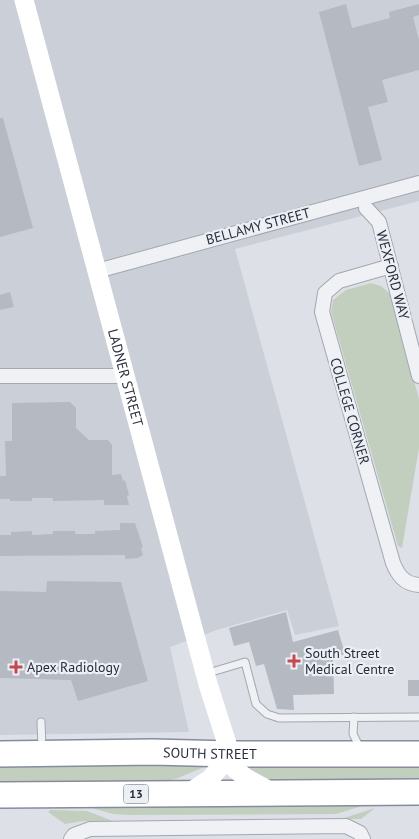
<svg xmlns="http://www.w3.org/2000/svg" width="419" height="839" font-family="'PT Sans',sans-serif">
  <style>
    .built { fill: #cbcfd8 }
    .green { fill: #c2cfbf }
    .building { fill: #b5b9c2 }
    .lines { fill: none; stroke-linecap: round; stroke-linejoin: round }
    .lane-casing { stroke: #a3a7b0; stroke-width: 9 }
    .street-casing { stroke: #a3a7b0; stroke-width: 16 }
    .highway-casing { stroke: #868c9c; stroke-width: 28 }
    .lane { stroke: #f0f1f5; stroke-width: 7 }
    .street { stroke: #f0f1f5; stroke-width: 14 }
    .secondary { stroke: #fff; stroke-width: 19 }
    .highway { stroke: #fff; stroke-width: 25 }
    .poi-dot { fill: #c54950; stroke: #eceff4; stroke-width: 2 }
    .labels { text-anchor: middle; stroke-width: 4.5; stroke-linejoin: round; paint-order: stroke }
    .shield { fill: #eceff4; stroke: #636773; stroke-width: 1 }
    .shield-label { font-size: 12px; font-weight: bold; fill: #282d3c }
    .street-label { font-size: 14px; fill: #282d3c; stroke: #eceff4 }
    .poi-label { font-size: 14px; fill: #282d3c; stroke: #eceff4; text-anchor: start }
  </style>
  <rect width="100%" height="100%" fill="#dde0e6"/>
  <path class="built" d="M0,0H419V201L235,249L339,626L295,635L287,610L220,629L170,647L189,732L0,735Z"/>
  <path class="green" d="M371,283L381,286L390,294L419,399V448L402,548L398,546L331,312L333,300L346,290Z
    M419,761V783L328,779H266L240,763Z
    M54,763L209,765L178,778L160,783L0,787V764Z
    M365,805L336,814L131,815L113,814L85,806Z
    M375,808L361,819H341Z
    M51,810L87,811L113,821H83L65,824L48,812Z"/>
  <path class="building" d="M346,4L352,28L390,18L389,12L419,4V15L413,17L419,40V70L382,80L388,102L368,107L382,160L359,166L319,12Z
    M0,118H3L33,228L0,237Z
    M10,292L14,307L0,310V295Z
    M70,402L76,408V428L89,440H108L112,445V475L121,474L123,481L125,480L129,495L127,496L129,505H104V500L53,501V498H32V501H10V499H0V476H6L5,441H12V403Z
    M120,523H135L143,547L141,548L143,555L138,558L125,559V555L0,556V535H11V532L32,531V535L53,534V531H75V534H95V531L120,530Z
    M47,581L121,582L148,681L78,701L71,680L0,678V591L46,592Z
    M286,612L293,642L338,630L345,654L333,658L334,694L293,695L294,710L277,709L264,664L256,666L249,642L234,646L229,628Z
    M408,680H419V696H408Z"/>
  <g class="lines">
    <g class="lane-casing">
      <path id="lane" d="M205,674L245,662L256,704L267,714L279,718L419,717
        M354,717L353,734L360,748
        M41,722L42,748"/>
    </g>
    <g class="street-casing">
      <path id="street" d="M366,208L379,222L419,376
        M391,266L339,281L325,293L322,312L393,563C398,575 404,584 419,585
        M97,271L419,183
        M0,376H125
        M71,839L74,835L90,829L346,826L360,833L363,839"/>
    </g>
    <g class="highway-casing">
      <g id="highway">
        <path id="s2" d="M0,754L153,752L231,754H419"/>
        <path d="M0,795L419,792"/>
      </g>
    </g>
    <use href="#lane" class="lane"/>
    <use href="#street" class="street"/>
    <g class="secondary">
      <path id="s1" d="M24,0L208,684L235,769L246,778L272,792"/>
      <path d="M189,793L210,779L231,754"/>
    </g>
    <use href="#highway" class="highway"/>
  </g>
  <g class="poi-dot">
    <path d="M291.5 653.5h5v5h5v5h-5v5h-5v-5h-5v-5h5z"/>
    <path d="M13.5 659.5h5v5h5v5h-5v5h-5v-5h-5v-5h5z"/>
  </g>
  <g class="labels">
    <rect class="shield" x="123.5" y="784.5" width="25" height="19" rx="4"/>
    <g class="shield-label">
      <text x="136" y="798">13</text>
    </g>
    <g class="street-label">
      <text transform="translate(258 226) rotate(-15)" y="5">BELLAMY STREET</text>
      <text transform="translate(393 275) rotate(75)" y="5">WEXFORD WAY</text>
      <text dy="5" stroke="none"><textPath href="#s1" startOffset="391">LADNER STREET</textPath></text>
      <text transform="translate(350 411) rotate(74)" y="5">COLLEGE CORNER</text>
      <text dy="5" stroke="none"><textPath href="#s2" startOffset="210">SOUTH STREET</textPath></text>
    </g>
    <g class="poi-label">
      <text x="305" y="658">South Street<tspan x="305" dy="16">Medical Centre</tspan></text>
      <text x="27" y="672">Apex Radiology</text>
    </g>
  </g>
</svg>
